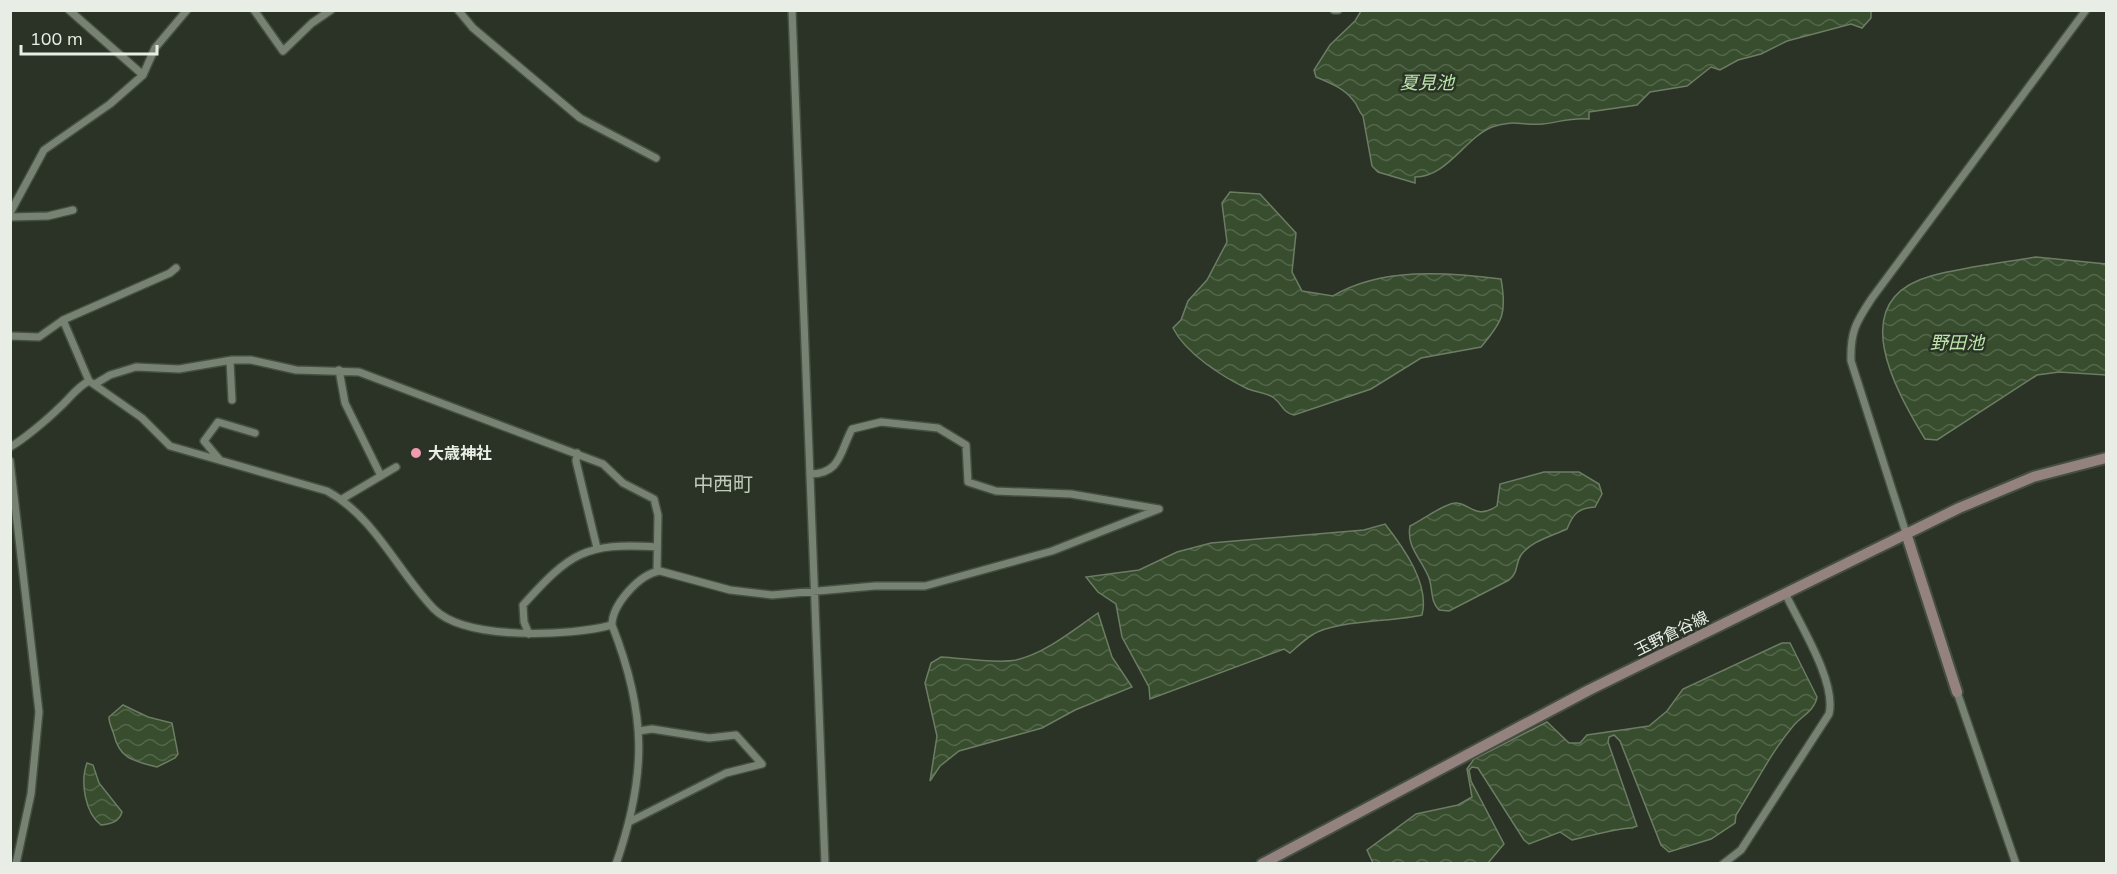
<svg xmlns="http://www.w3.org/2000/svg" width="2117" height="874" font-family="Mulish,'Noto Sans JP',sans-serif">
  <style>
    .water { fill: url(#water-waves); stroke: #6c7d64; stroke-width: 1.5 }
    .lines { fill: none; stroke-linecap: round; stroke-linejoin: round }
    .street-casing { stroke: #454e42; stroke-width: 10 }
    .secondary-casing { stroke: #454e42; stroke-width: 14 }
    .street { stroke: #778273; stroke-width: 7 }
    .secondary { stroke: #94827e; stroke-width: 10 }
    .poi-dot { fill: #f19ab1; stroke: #2a3326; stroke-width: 2 }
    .labels { text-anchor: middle; stroke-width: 5; stroke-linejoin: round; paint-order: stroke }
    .poi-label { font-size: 16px; font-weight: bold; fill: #e8eee5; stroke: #2a3326; text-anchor: start }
    .street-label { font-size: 16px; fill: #e8eee5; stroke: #2a3326 }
    .water-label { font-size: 18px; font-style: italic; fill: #bde6ac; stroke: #2a3326 }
    .quarter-label { font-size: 20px; fill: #bfcbba; stroke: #2a3326 }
  </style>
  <defs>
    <pattern id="water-waves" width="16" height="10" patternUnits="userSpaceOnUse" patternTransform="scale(1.5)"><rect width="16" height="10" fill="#374d2d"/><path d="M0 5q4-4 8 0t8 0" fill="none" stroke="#54674b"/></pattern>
  </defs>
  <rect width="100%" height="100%" fill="#2a3326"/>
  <path class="water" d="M1361,11L1871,10V18L1862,28L1851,24L1787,41L1761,54L1738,60L1720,70L1711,67L1687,86L1650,92L1637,105L1589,112V119C1572,117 1560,122 1543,124C1524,126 1514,119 1492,127C1465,138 1447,177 1415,177V183L1378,172L1372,166L1363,116C1358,111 1358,105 1353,100C1344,88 1330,83 1316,77L1314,70L1330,45L1355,21Z
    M1230,192L1260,194L1296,233L1292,272L1302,291L1333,296C1381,267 1447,272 1501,279C1507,313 1503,321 1481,347L1421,358L1371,389L1294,415C1282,412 1283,405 1274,398C1268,393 1256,392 1248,389C1223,377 1186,354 1173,328L1181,320L1188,301L1207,280L1227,242L1222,203Z
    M2036,257L2106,264V375L2059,372L2037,375L1937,440L1925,439C1895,389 1844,300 1931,276C1965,267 2001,263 2036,257Z
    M1544,472H1579L1599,484L1602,494L1595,507C1578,508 1573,514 1567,529C1552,536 1531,541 1521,555C1515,564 1519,572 1509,580L1449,611L1439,610C1430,601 1433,589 1429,578C1422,559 1406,548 1410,526C1422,520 1435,510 1448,505C1468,496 1472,523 1497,506L1500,484Z
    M1385,524C1403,547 1430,584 1422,615C1393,622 1335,620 1312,635C1304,640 1297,647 1290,653L1284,649L1150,699L1149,687L1122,637L1116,604L1098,592L1086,577L1139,570L1177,552L1211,543L1364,530Z
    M1098,613L1112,657L1132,687L1075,710L1042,728L959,751L940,766L930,781L937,736L925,683L931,663L941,657C962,658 996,664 1016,660C1046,653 1073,630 1098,613Z
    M1782,643H1790L1817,697C1815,710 1802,716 1794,725C1771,752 1755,785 1736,815L1735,823L1711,839L1669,852L1661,845L1620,741L1614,735L1609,737L1608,742L1637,826L1632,828C1624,827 1584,837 1572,840L1560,832L1529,844L1524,840L1478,768L1472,767L1469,770L1471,781L1504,844L1488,863H1373L1367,850L1416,814L1458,805L1472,797L1467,769L1474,759L1547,722L1569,743H1580L1587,735L1649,726L1667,711L1683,689Z
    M123,705L148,717L172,723L178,754L175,758L157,767C135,761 120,760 114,735C112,728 109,724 109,717Z
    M87,763L93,765L99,783L122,812C119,822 111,824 101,825C85,813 80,782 87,763Z"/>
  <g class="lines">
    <g class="street-casing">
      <path id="street" d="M69,10L143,75
        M254,10L283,51L312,23L331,10
        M458,10L473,28L580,118L656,158
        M792,10L825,864
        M1334,10H1338
        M10,213L44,150L110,104L143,75L155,48L187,10
        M10,217L48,216L73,210
        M63,320L89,381
        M10,336L39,337L63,320L170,273L176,268
        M230,361L232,400
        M339,370L345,403L381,476
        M95,384L110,375L136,367L179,369L232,360H251L296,370L359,372L603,464L623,483L654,499L658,515L657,571
        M10,447C23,440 49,418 60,407C70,398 77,387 89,381L142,418L170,446L327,491C375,517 398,572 434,609C466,641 571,636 612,625
        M577,453L576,461L597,548
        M219,459L204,441L218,422L255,433
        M10,461L39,712L31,794L16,864
        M810,474C841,474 840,451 852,429L881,422L938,428L966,445L968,482L996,491L1071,494L1159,509
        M342,499L396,467
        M1906,533L1851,361C1850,332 1856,322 1872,298L2086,10
        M529,634L524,622L523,605C570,553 585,542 657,547
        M1957,692L2016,864
        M631,821L726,773L762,764L736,735L709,738L652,729L639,731
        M616,864C647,775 647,714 612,625C612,605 639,574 660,571L730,590L772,595L875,586H925L1052,551L1159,509
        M1723,864L1741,850L1829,714C1837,682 1799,623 1785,593"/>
    </g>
    <g class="secondary-casing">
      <path id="secondary" d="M1906,533L1957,692
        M1262,864L1589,690L1959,508L2033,477L2106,458"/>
    </g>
    <use href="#street" class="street"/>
    <use href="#secondary" class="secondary"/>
  </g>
  <circle class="poi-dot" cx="416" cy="453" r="6"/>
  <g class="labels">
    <g class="poi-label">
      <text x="428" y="459">大歳神社</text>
    </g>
    <g class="street-label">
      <text transform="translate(1671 633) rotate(-26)" y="6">玉野倉谷線</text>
    </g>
    <g class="water-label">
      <text x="1427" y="89">夏見池</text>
      <text x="1957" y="349">野田池</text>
    </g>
    <g class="quarter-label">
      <text x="723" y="491">中西町</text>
    </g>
  </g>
  <rect width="2117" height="874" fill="none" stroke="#e8eee5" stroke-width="24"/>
  <path d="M21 45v9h136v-9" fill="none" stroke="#e8eee5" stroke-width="3"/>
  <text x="30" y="45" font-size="18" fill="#e8eee5" stroke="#2a3326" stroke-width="4.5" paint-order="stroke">100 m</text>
</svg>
